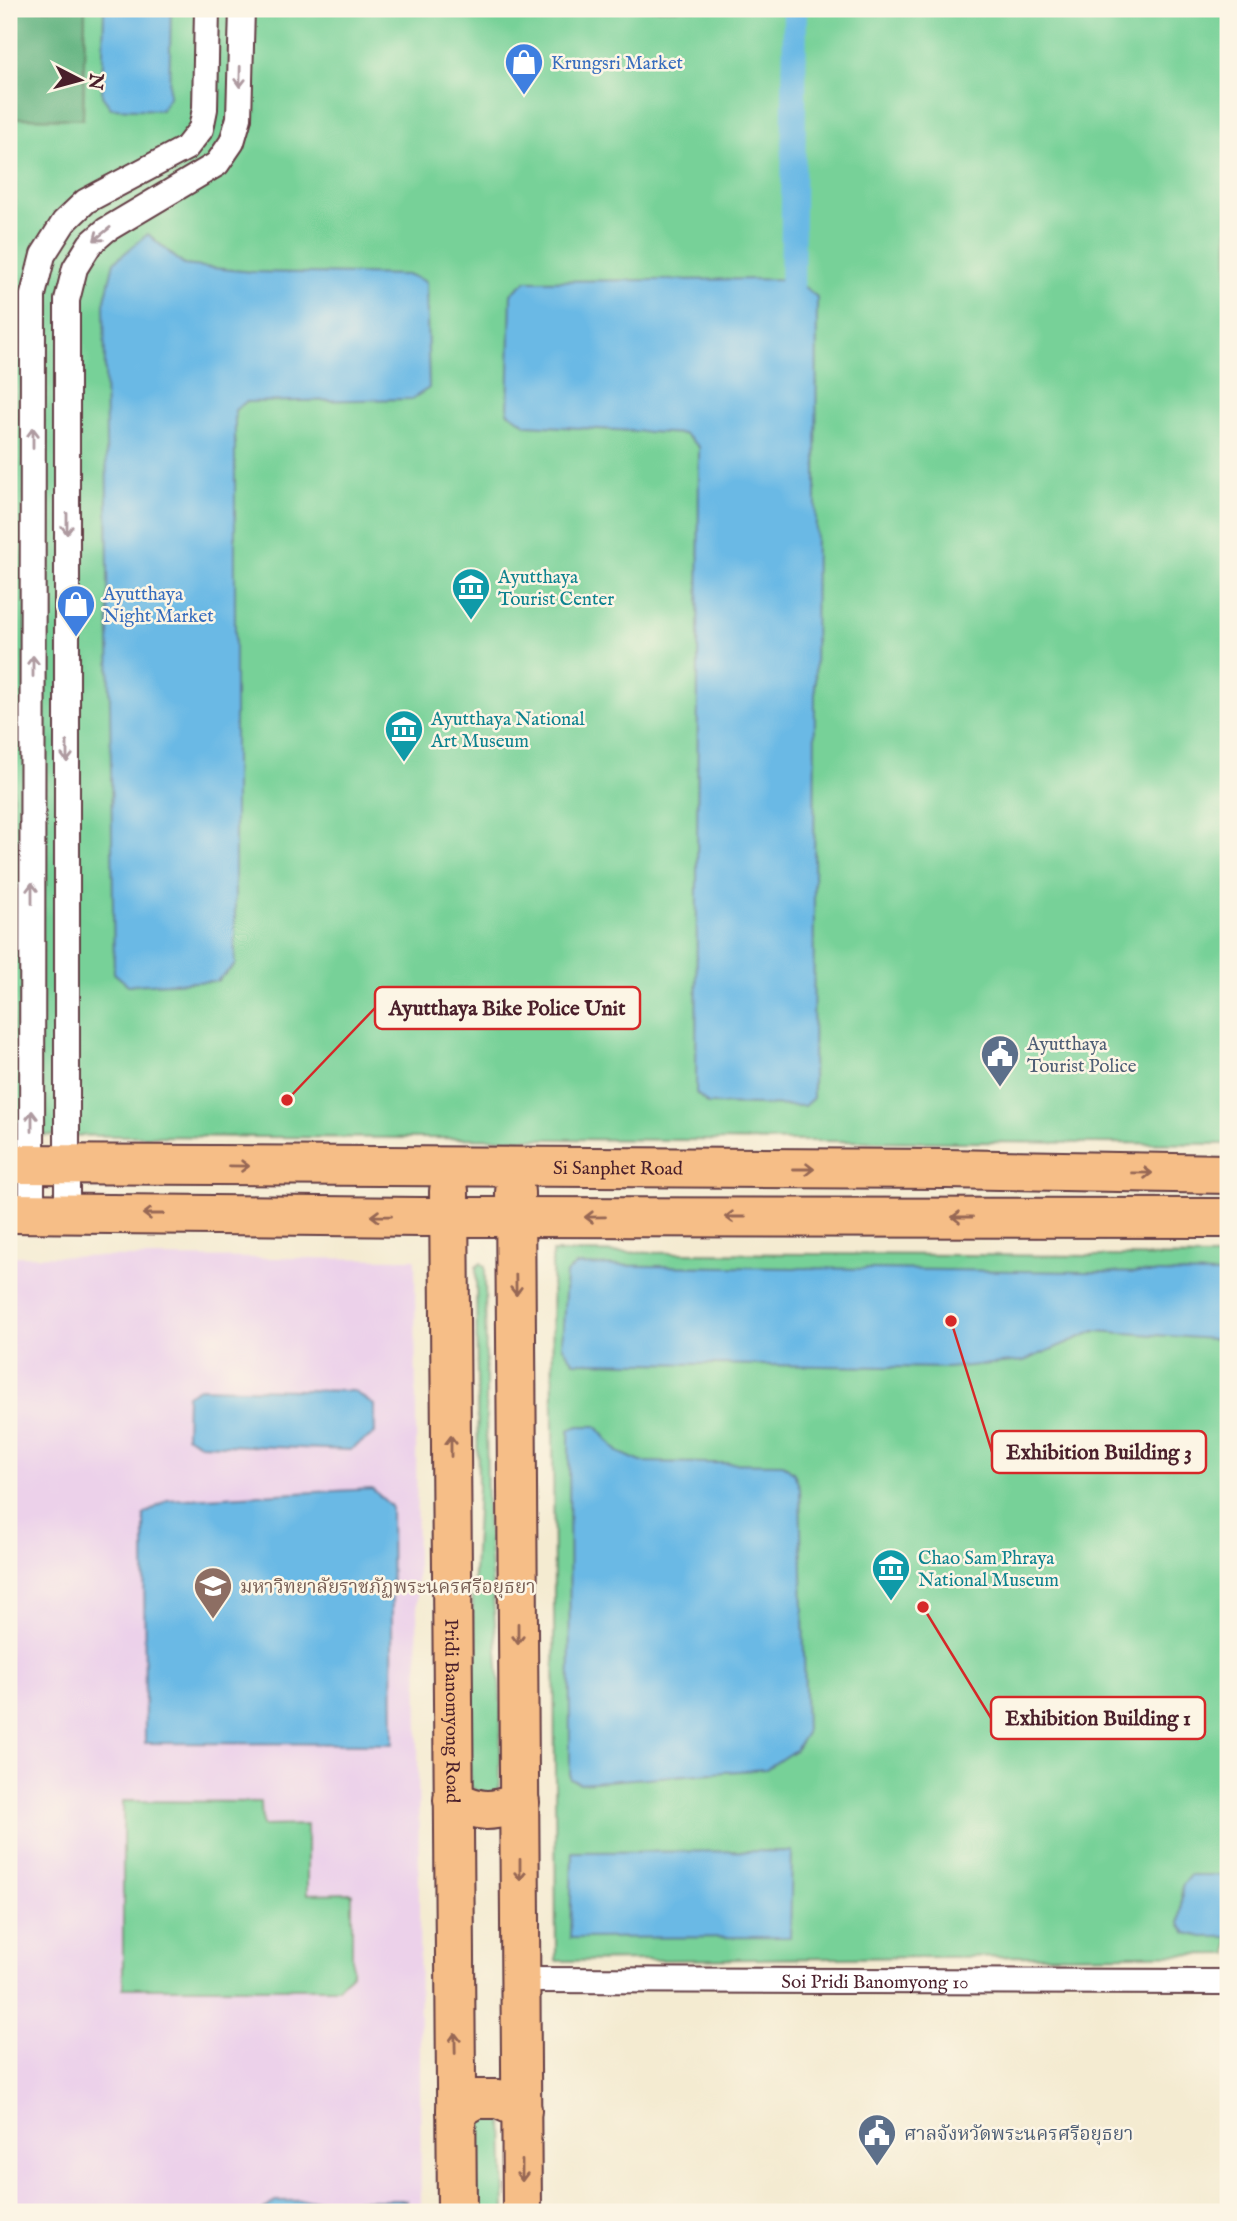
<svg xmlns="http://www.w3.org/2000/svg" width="1237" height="2221" font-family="'IM FELL English','Noto Serif Thai',serif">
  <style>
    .built { fill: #ecd1ea }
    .green { fill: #77d198; stroke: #607862; stroke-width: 2 }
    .forest { fill: #61b380; stroke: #566956; stroke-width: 2 }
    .water { fill: #6bb9e5; stroke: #5a6c88; stroke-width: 2 }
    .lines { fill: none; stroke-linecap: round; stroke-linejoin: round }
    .canal { stroke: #6bb9e5; stroke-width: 24 }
    .minor-casing { stroke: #643e44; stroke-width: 28 }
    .primary-casing { stroke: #643e44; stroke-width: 42 }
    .minor { stroke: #fff; stroke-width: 24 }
    .primary { stroke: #f6be87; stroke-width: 38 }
    .oneway { stroke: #ae9aa0 }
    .oneway2 { stroke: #976754 }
    .labels { text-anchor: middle; stroke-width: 5; stroke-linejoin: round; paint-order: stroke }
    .shop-label { font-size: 19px; fill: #366cbe; stroke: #fcf5e5; text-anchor: start }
    .culture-label { font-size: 19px; fill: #0d838f; stroke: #fcf5e5; text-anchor: start }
    .service-label { font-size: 19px; fill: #4e5e75; stroke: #fcf5e5; text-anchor: start }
    .street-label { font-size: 19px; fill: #4a1f2b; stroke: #fcf5e5 }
    .education-label { font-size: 19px; fill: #785e54; stroke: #fcf5e5; text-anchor: start }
    .leader { fill: none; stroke: #d62828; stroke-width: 2.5 }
    .callout-dot { fill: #d62828; stroke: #fcf5e5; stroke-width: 2.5 }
    .callout { fill: #fcf5e5; stroke: #d62828; stroke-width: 2.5 }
    .callout-label { font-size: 21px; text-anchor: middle; font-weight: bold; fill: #4a1f2b }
  </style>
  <rect width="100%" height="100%" fill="#fcf5e5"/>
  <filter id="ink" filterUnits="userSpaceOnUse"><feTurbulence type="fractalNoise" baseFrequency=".0143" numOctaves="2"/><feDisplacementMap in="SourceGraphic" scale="14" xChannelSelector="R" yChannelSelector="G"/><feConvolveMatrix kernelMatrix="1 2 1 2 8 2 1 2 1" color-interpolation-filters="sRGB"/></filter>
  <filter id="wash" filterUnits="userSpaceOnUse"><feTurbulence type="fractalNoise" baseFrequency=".00686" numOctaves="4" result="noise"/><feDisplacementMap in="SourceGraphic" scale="28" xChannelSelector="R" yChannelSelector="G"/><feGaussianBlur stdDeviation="1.57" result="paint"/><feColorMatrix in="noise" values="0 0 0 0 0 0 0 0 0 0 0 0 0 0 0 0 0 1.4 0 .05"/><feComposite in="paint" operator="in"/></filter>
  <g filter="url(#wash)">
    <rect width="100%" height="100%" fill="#f4ebd1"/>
    <path class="built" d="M9,1256L415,1259L421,2212H9Z"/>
    <path class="green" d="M85,9H1228V1144L12,1135L15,117L83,119Z
      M552,1252L1228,1257V1954L556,1961Z
      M481,1263L485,1267L487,1516L501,1704L500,1785L496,1791L482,1795L470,1786L468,1697L478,1489L476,1267Z
      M123,1801L261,1802L262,1826L307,1825V1894L352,1893V1973L338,1988H123Z
      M473,2115H503L505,2212H472Z"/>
    <path class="forest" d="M9,9H85L83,119L9,118Z"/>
    <path class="water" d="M104,9H171L169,97L161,110L111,108L102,96Z
      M148,234L184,265L252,272L410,275L426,282L429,388L412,399L246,402L235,410V965L217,981L128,985L114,973L104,304L114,262Z
      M794,279L817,297L813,1098L804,1106L708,1104L696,1093L699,447L684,434L527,425L508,412L511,294L526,281Z
      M576,1265L1228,1274V1340L1095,1331L1024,1361L947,1368L574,1362L562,1346L566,1273Z
      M199,1388L353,1391L374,1405L375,1433L350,1450L200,1444L186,1436L187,1395Z
      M578,1426H596L618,1452L641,1462L783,1464L794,1473L800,1488L806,1733L795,1750L766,1769L580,1783L570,1779L569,1430Z
      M372,1489L391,1506L393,1744L145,1743L144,1515L167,1500Z
      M792,1851L790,1937L570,1938L572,1852Z
      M1190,1875H1228V1937H1202L1187,1933L1180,1924L1182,1886Z
      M406,2200V2212H262L275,2201Z"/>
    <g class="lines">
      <path class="canal" d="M788,311L792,304L795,9"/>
    </g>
  </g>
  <g filter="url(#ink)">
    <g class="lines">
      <g class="minor-casing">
        <g id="minor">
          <path d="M32,1213L33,295L43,255L64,222L86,201L186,148L201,129L205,109L207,9"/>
          <path d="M67,1214V300L75,268L90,244L106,230L217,164L232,142L239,118L242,9"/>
          <path id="s1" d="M521,1980L1228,1982"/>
        </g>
      </g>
      <g class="primary-casing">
        <g id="primary">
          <path id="s2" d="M9,1164L946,1169L1228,1174"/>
          <path id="s3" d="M449,1191L457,2212"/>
          <path d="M515,1192L522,2212"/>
          <path d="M9,1213L420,1217L1228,1218"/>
          <path d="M453,1800C482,1813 490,1813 520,1802"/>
          <path d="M456,2111L476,2099H499L522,2110"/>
        </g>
      </g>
      <use href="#minor" class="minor"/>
      <use href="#primary" class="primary"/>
    </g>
    <defs><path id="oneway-shaft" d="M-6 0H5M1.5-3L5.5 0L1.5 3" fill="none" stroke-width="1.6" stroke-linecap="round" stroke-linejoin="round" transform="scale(1.75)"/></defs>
    <g class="oneway">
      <use href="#oneway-shaft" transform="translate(240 77) rotate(91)"/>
      <use href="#oneway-shaft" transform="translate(102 234) rotate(141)"/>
      <use href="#oneway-shaft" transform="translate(33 438) rotate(-90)"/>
      <use href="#oneway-shaft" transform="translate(67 524) rotate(90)"/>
      <use href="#oneway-shaft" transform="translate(33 666) rotate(-90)"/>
      <use href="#oneway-shaft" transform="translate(67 752) rotate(90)"/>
      <use href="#oneway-shaft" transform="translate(32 893) rotate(-90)"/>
      <use href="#oneway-shaft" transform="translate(32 1121) rotate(-90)"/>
    </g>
    <g class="oneway2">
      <use href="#oneway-shaft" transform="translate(239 1166) rotate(1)"/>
      <use href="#oneway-shaft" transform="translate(804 1169)"/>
      <use href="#oneway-shaft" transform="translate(1142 1173) rotate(1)"/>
      <use href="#oneway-shaft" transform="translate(153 1214) rotate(-180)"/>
      <use href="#oneway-shaft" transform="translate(381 1216) rotate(-179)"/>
      <use href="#oneway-shaft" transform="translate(595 1217) rotate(179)"/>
      <use href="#oneway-shaft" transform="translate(735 1217) rotate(-180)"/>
      <use href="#oneway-shaft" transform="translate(962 1217) rotate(-180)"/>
      <use href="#oneway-shaft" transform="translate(516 1285) rotate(89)"/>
      <use href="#oneway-shaft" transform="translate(451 1446) rotate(-90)"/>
      <use href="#oneway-shaft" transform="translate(518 1634) rotate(90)"/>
      <use href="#oneway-shaft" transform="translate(520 1870) rotate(90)"/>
      <use href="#oneway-shaft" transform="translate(455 2043) rotate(-91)"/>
      <use href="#oneway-shaft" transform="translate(522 2171) rotate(90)"/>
    </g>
  </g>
  <defs>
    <g id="shop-pin" transform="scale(2.0125)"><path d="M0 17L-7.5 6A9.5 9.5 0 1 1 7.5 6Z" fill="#3f7fe0" stroke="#fcf5e5"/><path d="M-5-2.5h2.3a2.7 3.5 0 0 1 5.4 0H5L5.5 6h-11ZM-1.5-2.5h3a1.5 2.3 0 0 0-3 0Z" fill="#fff"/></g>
    <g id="museum-pin" transform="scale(2.0125)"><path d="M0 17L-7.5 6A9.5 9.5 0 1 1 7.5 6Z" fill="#0f9aa8" stroke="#fcf5e5"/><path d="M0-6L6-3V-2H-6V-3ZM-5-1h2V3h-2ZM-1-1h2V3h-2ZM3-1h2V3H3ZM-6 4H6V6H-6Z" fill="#fff"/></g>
    <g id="civic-pin" transform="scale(2.0125)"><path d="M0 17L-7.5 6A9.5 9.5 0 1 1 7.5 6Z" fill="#5c6f8a" stroke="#fcf5e5"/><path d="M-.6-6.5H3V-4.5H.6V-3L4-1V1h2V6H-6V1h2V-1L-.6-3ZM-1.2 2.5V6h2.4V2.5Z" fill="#fff"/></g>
    <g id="university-pin" transform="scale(2.0125)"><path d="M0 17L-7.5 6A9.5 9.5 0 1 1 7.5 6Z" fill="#8d6e63" stroke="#fcf5e5"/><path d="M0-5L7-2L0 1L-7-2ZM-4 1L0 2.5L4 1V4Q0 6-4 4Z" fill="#fff"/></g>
  </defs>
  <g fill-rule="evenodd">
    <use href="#shop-pin" x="524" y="62"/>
    <use href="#museum-pin" x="471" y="587"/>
    <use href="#shop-pin" x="76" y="604"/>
    <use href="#museum-pin" x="404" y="729"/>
    <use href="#civic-pin" x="1000" y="1054"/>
    <use href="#museum-pin" x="891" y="1568"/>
    <use href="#university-pin" x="213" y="1586"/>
    <use href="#civic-pin" x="877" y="2133"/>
  </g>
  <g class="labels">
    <g class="shop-label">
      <text x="551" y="69">Krungsri Market</text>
      <text x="103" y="600">Ayutthaya<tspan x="103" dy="22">Night Market</tspan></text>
    </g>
    <g class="culture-label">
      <text x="498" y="583">Ayutthaya<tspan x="498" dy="22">Tourist Center</tspan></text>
      <text x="431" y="725">Ayutthaya National<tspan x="431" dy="22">Art Museum</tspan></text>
      <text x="918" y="1564">Chao Sam Phraya<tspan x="918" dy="22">National Museum</tspan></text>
    </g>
    <g class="service-label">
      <text x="1027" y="1050">Ayutthaya<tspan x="1027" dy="22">Tourist Police</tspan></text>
      <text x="904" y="2140">ศาลจังหวัดพระนครศรีอยุธยา</text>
    </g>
    <g class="street-label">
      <text dy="7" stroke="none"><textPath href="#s2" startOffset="609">Si Sanphet Road</textPath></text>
      <text dy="7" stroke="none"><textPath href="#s3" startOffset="520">Pridi Banomyong Road</textPath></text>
      <text dy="7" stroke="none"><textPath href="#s1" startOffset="354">Soi Pridi Banomyong 10</textPath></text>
    </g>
    <g class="education-label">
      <text x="240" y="1593">มหาวิทยาลัยราชภัฏพระนครศรีอยุธยา</text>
    </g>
  </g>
  <path class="leader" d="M287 1100L375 1008M951 1321L992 1452M923 1607L991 1718"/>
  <g class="callout-dot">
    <circle cx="287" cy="1100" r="7"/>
    <circle cx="951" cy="1321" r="7"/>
    <circle cx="923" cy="1607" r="7"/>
  </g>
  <g class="callout">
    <rect x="375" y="987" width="265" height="42" rx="7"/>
    <rect x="992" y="1431" width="214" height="42" rx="7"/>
    <rect x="991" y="1697" width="214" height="42" rx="7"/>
  </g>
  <g class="callout-label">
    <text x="507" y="1015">Ayutthaya Bike Police Unit</text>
    <text x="1099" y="1459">Exhibition Building 3</text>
    <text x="1098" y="1725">Exhibition Building 1</text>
  </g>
  <rect width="1237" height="2221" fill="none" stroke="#fcf5e5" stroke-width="35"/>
  <g transform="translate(80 80) rotate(96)" stroke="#fcf5e5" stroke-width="5" paint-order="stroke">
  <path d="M0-5L12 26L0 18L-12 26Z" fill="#4a1f2b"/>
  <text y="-10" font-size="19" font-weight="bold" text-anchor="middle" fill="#4a1f2b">N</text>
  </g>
</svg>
